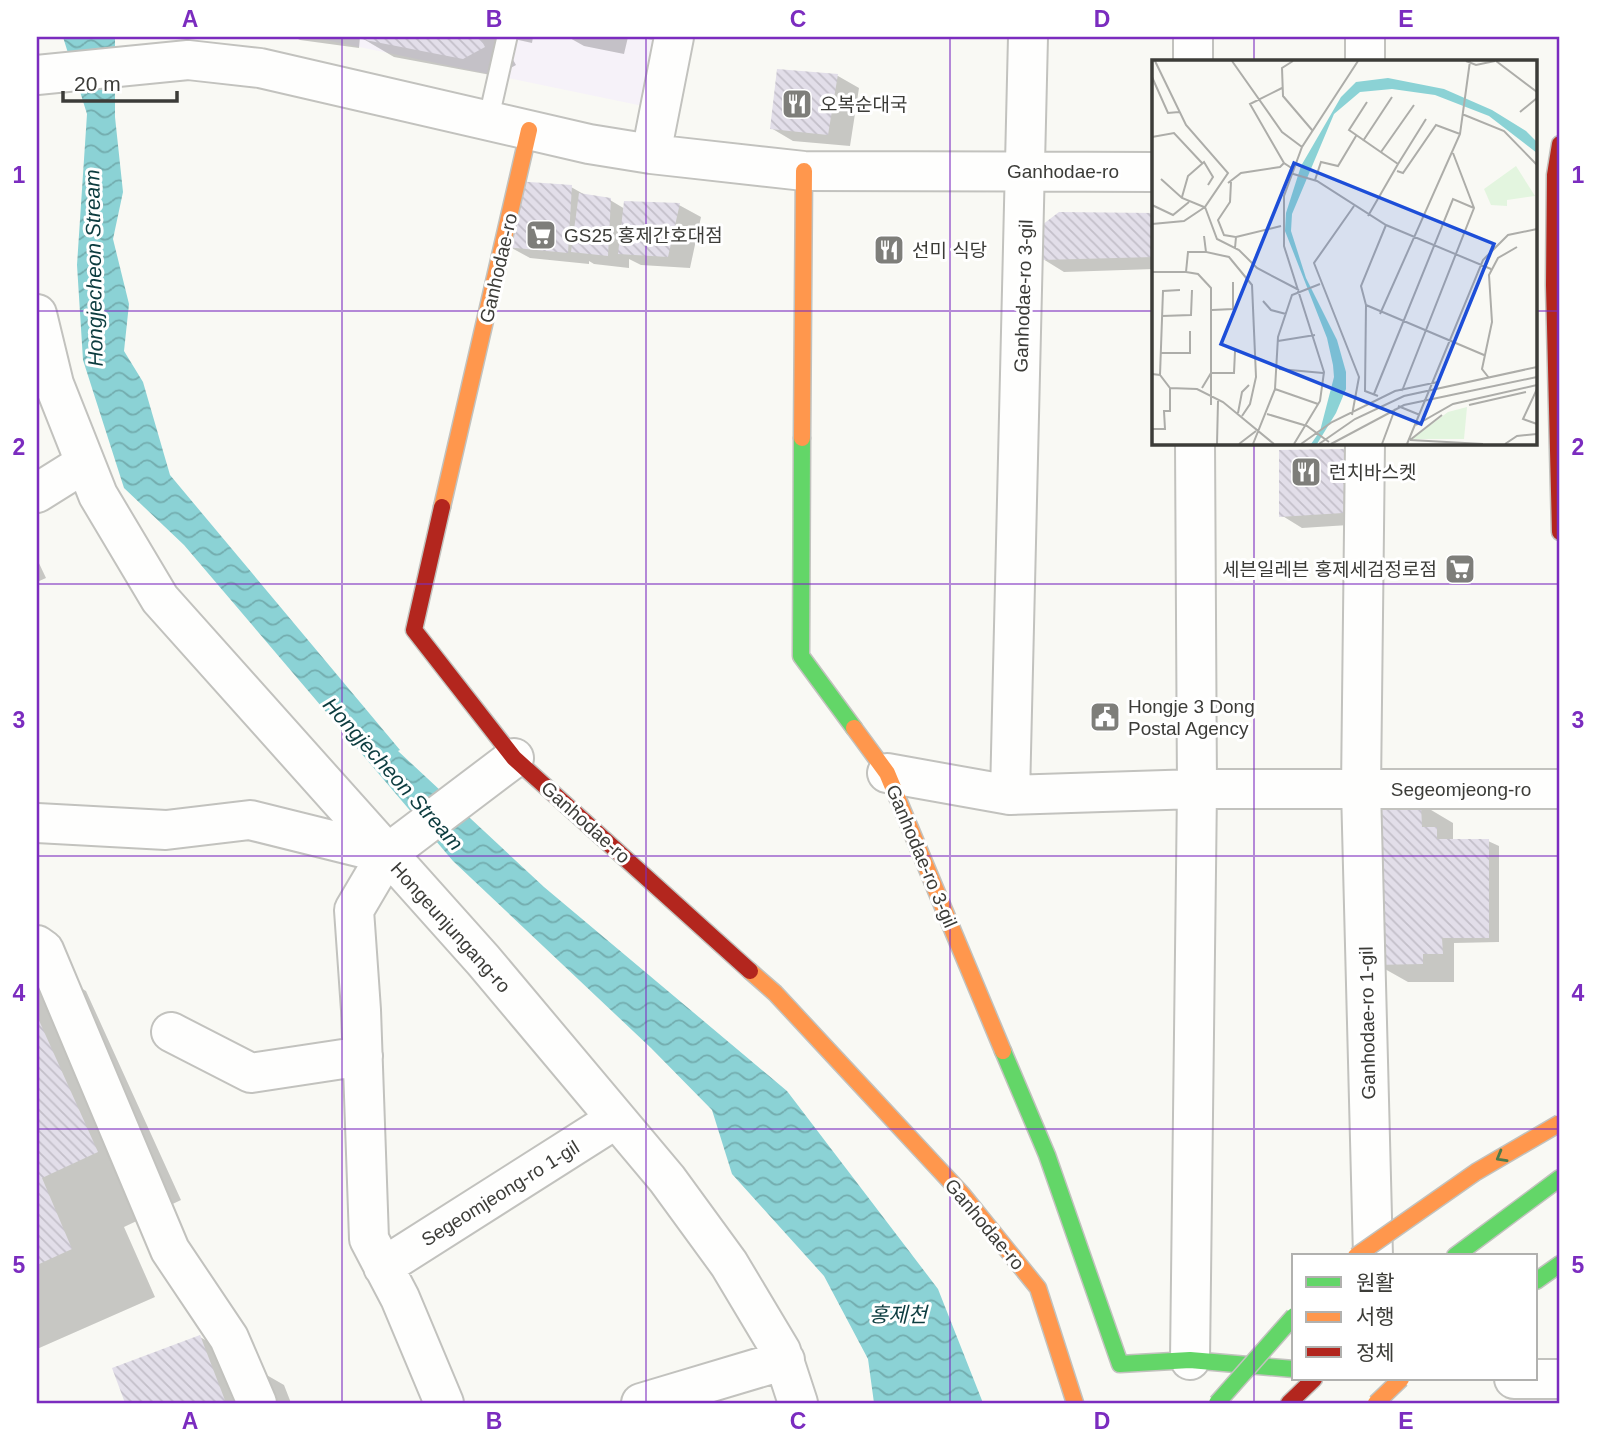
<svg xmlns="http://www.w3.org/2000/svg" width="1597" height="1440" font-family="Helvetica,'Noto Sans KR',sans-serif">
  <style>
    .education { fill: #f6f2f9 }
    .water { fill: url(#water-waves) }
    .shadow { fill: #0003 }
    .building { fill: url(#building-back-hatch) }
    .lines { fill: none; stroke-linecap: round; stroke-linejoin: round }
    .lane-casing { stroke: #c2c2be; stroke-width: 23 }
    .street-casing { stroke: #c2c2be; stroke-width: 42 }
    .fast-casing { stroke: #c2c2be; stroke-width: 19 }
    .slow-casing { stroke: #c2c2be; stroke-width: 19 }
    .jam-casing { stroke: #c2c2be; stroke-width: 19 }
    .lane { stroke: #fefefd; stroke-width: 19 }
    .street { stroke: #fefefd; stroke-width: 38 }
    .fast { stroke: #63d668; stroke-width: 16 }
    .slow { stroke: #ff974d; stroke-width: 16 }
    .jam { stroke: #b3261e; stroke-width: 16 }
    .fast-bridge-casing { stroke: #c2c2be; stroke-width: 19; stroke-linecap: butt }
    .slow-bridge-casing { stroke: #c2c2be; stroke-width: 19; stroke-linecap: butt }
    .fast-bridge { stroke: #63d668; stroke-width: 16 }
    .slow-bridge { stroke: #ff974d; stroke-width: 16 }
    .oneway { stroke: #4c7a4b }
    .grid { fill: none; stroke: #7b2cbf; stroke-width: 2; stroke-opacity: 0.55 }
    .labels { text-anchor: middle; stroke-width: 6; stroke-linejoin: round; paint-order: stroke }
    .poi-label { font-size: 19px; fill: #3c3c38; stroke: #fff; text-anchor: start }
    .street-label { font-size: 19px; fill: #3c3c38; stroke: #fff }
    .water-label { font-size: 21px; font-style: italic; fill: #0c3c3f; stroke: #fff }
    .inset-road { fill: none; stroke: #adada9; stroke-width: 2 }
    .view { fill: #1d4ed8; fill-opacity: 0.15; stroke: #1d4ed8; stroke-width: 3.5 }
    .inset-edge { fill: none; stroke: #3c3c38; stroke-width: 3.5 }
    .neatline { fill: none; stroke: #7b2cbf; stroke-width: 2.5 }
    .grid-label { font-size: 23px; text-anchor: middle; font-weight: bold; fill: #7b2cbf }
  </style>
  <defs>
    <pattern id="water-waves" width="16" height="10" patternUnits="userSpaceOnUse" patternTransform="scale(1.75)"><rect width="16" height="10" fill="#8bd2d5"/><path d="M0 5q4-4 8 0t8 0" fill="none" stroke="#73acae"/></pattern>
    <pattern id="building-back-hatch" width="6" height="6" patternUnits="userSpaceOnUse" patternTransform="scale(1.75)"><rect width="6" height="6" fill="#e2dee9"/><path d="M-1 5l2 2M0 0l6 6M5-1l2 2" fill="none" stroke="#c3bfc9"/></pattern>
  </defs>
  <rect width="100%" height="100%" fill="#f9f9f4"/>
  <path class="education" d="M311,37H657L643,106Z"/>
  <path class="water" d="M63,37H115V117L123,192L113,239L129,304L124,351L143,382L170,475L400,750L398,751L544,887L787,1091L938,1289L983,1403H874L868,1359L824,1276L732,1174L712,1110L651,1048L453,861L184,545L124,488L83,360L77,265L87,114Z"/>
  <path class="shadow" d="M294,37H533L532,43L514,39L511,56L516,65L496,76L394,57L360,37L359,48L300,40Z
    M568,37H628L624,54L584,46Z
    M636,37H665L664,42Z
    M778,71L838,76L859,88L850,146L793,141L771,128Z
    M571,187L587,196L610,200L625,209L679,205L701,217L690,268L641,265L629,259V268L594,264L589,261V264L530,258L508,246Z
    M1152,214L1154,216V269L1064,272L1043,259Z
    M1344,451L1366,463L1364,524L1302,528L1281,515Z
    M37,559L46,578L37,582Z
    M1421,804L1453,823V841H1488L1499,846V942L1454,943V982H1408L1376,964Z
    M37,962L86,991L181,1200L124,1227L155,1297L37,1349Z
    M200,1337L284,1385L291,1403H127L115,1369Z"/>
  <path class="building" d="M360,37H480L485,47L463,59L360,39Z
    M777,69L838,74L828,135L770,129Z
    M515,181L572,185L568,253L506,247Z
    M579,193L611,198L608,256L571,252Z
    M624,201L680,203L668,257L618,254Z
    M1059,212L1153,213L1154,257L1041,260L1042,225Z
    M1345,449L1343,513L1279,517V450Z
    M1386,803H1421L1422,827H1437V839H1489V938H1442L1443,954H1423V964L1374,965L1373,818Z
    M37,1016L98,1152L42,1178L72,1249L37,1265Z
    M200,1335L226,1403H125L112,1368Z"/>
  <g class="lines">
    <g class="lane-casing">
      <path id="lane" d="M488,121L507,37"/>
    </g>
    <g class="street-casing">
      <path id="street" d="M1193,37V61
        M1365,37V61
        M37,75L188,60L260,68L589,144L651,154L804,171L1154,172
        M651,154L674,37
        M37,314L54,384L98,495L160,599L483,960L667,1179L729,1264L781,1351L798,1403
        M1365,443L1361,789L1373,1256
        M37,493L85,463
        M887,773L1010,795L1197,789H1560
        M1010,795L1028,37
        M37,823L166,830L250,820L387,854
        M37,945L44,950L170,1250L229,1338L257,1403
        M171,1032L251,1073L363,1056
        M383,1267L616,1119
        M1190,1360L1197,789L1195,443
        M1514,1379H1560
        M444,1403L400,1298L369,1239L361,1010L354,910L387,854L514,758
        M641,1403L785,1360"/>
    </g>
    <g class="fast-casing">
      <path id="fast" d="M802,438L801,656L854,728
        M1003,1051L1047,1155L1120,1364L1190,1360L1294,1369
        M1455,1256L1560,1178
        M1536,1281L1560,1264"/>
    </g>
    <g class="slow-casing">
      <path id="slow" d="M802,438L804,171
        M442,507L529,130
        M854,728L887,773L1003,1051
        M750,971L775,993L962,1194L1038,1288L1075,1403"/>
    </g>
    <g class="jam-casing">
      <path id="jam" d="M1560,144L1555,175L1554,285L1560,532
        M442,507L414,630L514,758L750,971
        M1289,1403L1314,1379"/>
    </g>
    <use href="#lane" class="lane"/>
    <use href="#street" class="street"/>
    <use href="#fast" class="fast"/>
    <use href="#slow" class="slow"/>
    <use href="#jam" class="jam"/>
    <g class="fast-bridge-casing">
      <path id="fast-bridge" d="M1217,1403L1294,1316"/>
    </g>
    <g class="slow-bridge-casing">
      <path id="slow-bridge" d="M1356,1256L1476,1172L1560,1123
        M1376,1403L1401,1379"/>
    </g>
    <use href="#fast-bridge" class="fast-bridge"/>
    <use href="#slow-bridge" class="slow-bridge"/>
  </g>
  <defs><path id="oneway-chevron" d="M-2-3.5L2.5 0L-2 3.5" fill="none" stroke-width="1.6" stroke-linecap="round" stroke-linejoin="round" transform="scale(1.75)"/></defs>
  <use class="oneway" href="#oneway-chevron" transform="translate(1501 1157) rotate(150)"/>
  <path class="grid" d="M342,37V1403M646,37V1403M950,37V1403M1254,37V61M37,311H1154M1536,311H1560M1254,443V1403M37,584H1560M37,856H1560M37,1129H1560"/>
  <defs>
    <g id="restaurant-square" transform="scale(1.575)"><rect x="-9" y="-9" width="18" height="18" rx="4" fill="#7e7e7a" stroke="#fff"/><path d="M-5-6h1v4h1v-4h1v4h1v-4h1v5L-1.5 .5V6h-2V.5L-5-1ZM5-6V6H3V1.5H1.5Q1.5-4 5-6Z" fill="#fff"/></g>
    <g id="supermarket-square" transform="scale(1.575)"><rect x="-9" y="-9" width="18" height="18" rx="4" fill="#7e7e7a" stroke="#fff"/><path d="M-6-5.5h2.5l.6 2H6L4.5 2H-2.5L-4.4-4H-6ZM-1.5 3.2a1.3 1.3 0 1 0 .1 0ZM3 3.2a1.3 1.3 0 1 0 .1 0Z" fill="#fff"/></g>
    <g id="civic-square" transform="scale(1.575)"><rect x="-9" y="-9" width="18" height="18" rx="4" fill="#7e7e7a" stroke="#fff"/><path d="M-.6-6.5H3V-4.5H.6V-3L4-1V1h2V6H-6V1h2V-1L-.6-3ZM-1.2 2.5V6h2.4V2.5Z" fill="#fff"/></g>
  </defs>
  <g fill-rule="evenodd">
    <use href="#restaurant-square" x="797" y="104"/>
    <use href="#supermarket-square" x="541" y="235"/>
    <use href="#restaurant-square" x="889" y="250"/>
    <use href="#restaurant-square" x="1306" y="472"/>
    <use href="#supermarket-square" x="1460" y="569"/>
    <use href="#civic-square" x="1105" y="717"/>
  </g>
  <g class="labels">
    <g class="poi-label">
      <text x="820" y="111">오복순대국</text>
      <text x="564" y="242">GS25 홍제간호대점</text>
      <text x="912" y="257">선미 식당</text>
      <text x="1329" y="479">런치바스켓</text>
      <text x="1437" y="576" text-anchor="end">세븐일레븐 홍제세검정로점</text>
      <text x="1128" y="713">Hongje 3 Dong<tspan x="1128" dy="22">Postal Agency</tspan></text>
    </g>
    <g class="street-label">
      <text x="1063" y="178">Ganhodae-ro</text>
      <text transform="translate(498 268) rotate(-77)" y="7">Ganhodae-ro</text>
      <text transform="translate(1023 296) rotate(-88)" y="7">Ganhodae-ro 3-gil</text>
      <text x="1461" y="796">Segeomjeong-ro</text>
      <text transform="translate(586 822) rotate(42)" y="7">Ganhodae-ro</text>
      <text transform="translate(922 856) rotate(67)" y="7">Ganhodae-ro 3-gil</text>
      <text transform="translate(451 927) rotate(48)" y="7">Hongeunjungang-ro</text>
      <text transform="translate(1367 1023) rotate(-91)" y="7">Ganhodae-ro 1-gil</text>
      <text transform="translate(500 1193) rotate(-32)" y="7">Segeomjeong-ro 1-gil</text>
      <text transform="translate(985 1224) rotate(50)" y="7">Ganhodae-ro</text>
    </g>
    <g class="water-label">
      <text transform="translate(94 268) rotate(-91)" y="7">Hongjecheon Stream</text>
      <text transform="translate(393 774) rotate(48)" y="7">Hongjecheon Stream</text>
      <text x="898" y="1322">홍제천</text>
    </g>
  </g>
  <g transform="translate(1152 60)">
    <rect width="385" height="385" fill="#f9f9f4"/>
    <path d="M364,106L383,136L355,140V146L339,145L332,129Z" fill="#e3f5df"/>
    <path d="M315,347L312,379H260L296,352Z" fill="#e3f5df"/>
    <path d="M236,18L292,29L340,50L374,71L385,82V93L337,56L283,35L240,29L208,32L182,54L140,154L139,171L154,218L185,280L194,312V329L184,353L165,384H159L168,371L182,317L181,305L175,278L133,171L134,153L149,106L189,37L204,22Z" fill="#8bd2d5"/>
    <path class="inset-road" d="M3,1L34,65L76,113L53,147L65,179L87,190L105,208L147,230M80,1L130,72L150,87M141,1L130,8L131,36L160,70M314,1L324,5L343,1M344,1L385,32M0,17L16,53L27,52M130,28L98,44L132,103L141,109M215,42L197,70L246,104L216,156M368,52L385,38M310,54L352,71L385,105M0,77L22,73L50,103M211,81L240,37M229,92L262,45M246,104L274,59M245,111L251,113L284,65L308,74M138,113L165,121L234,165L339,209M9,119L30,138L52,147M163,120L169,102L186,106L204,76M79,122L78,142L66,160L72,175L84,177L83,188M76,123L89,113L128,107L132,103M30,137L36,116L52,102L61,117L56,125M0,145L21,155L37,142M0,164L32,161L53,147M52,176L54,192L77,197L100,225L104,317L98,344L90,356M84,177L129,166M0,212H34L36,192H54M34,212L46,214L59,228V345M111,241L119,250L134,254M214,245L332,295M60,250L81,249V222M228,254L308,74L318,1M10,256L39,255L40,230M126,281L163,275M9,293H38V271M127,309L171,313M0,314L8,315L18,328L45,329L71,342L122,384M8,315L11,231L28,230M337,318L330,309L340,262L337,215L346,198L365,187M50,328L59,313H82L83,291M123,329L166,344M385,329L371,359L385,364M250,331L322,148L301,93M222,334L301,139L322,148M226,336L213,331L214,245L209,226L234,165M317,345L374,332M246,346L268,355M86,353L90,332L97,325M115,354L155,366L177,382M200,355L207,317L162,203L202,146M264,365L301,344L385,325M0,369H13L12,351H18V328M258,380L290,355M258,380L331,384M65,384L66,341M87,384L104,371M101,384L123,329L126,277L140,235L168,224M142,384L168,341L172,312L132,186V136L150,87L206,1M149,384L180,362L243,331L286,322M167,384L203,359L252,336L385,307M179,384L252,345L385,317M230,384L243,349M255,384L331,200L356,175L385,169M353,384L365,376L385,374"/>
    <path class="view" d="M142,103L342,184L269,364L69,284Z"/>
    <rect width="385" height="385" class="inset-edge"/>
  </g>
  <rect width="1597" height="1440" fill="none" stroke="#ffffff" stroke-width="77"/>
  <rect x="1292" y="1254" width="245" height="126" fill="#ffffff" stroke="#b1b1af" stroke-width="2"/>
  <rect x="1306" y="1277" width="35" height="10" fill="#63d668" stroke="#b1b1af" stroke-width="2"/>
  <text x="1356" y="1290" font-size="21" fill="#3c3c38">원활</text>
  <rect x="1306" y="1312" width="35" height="10" fill="#ff974d" stroke="#b1b1af" stroke-width="2"/>
  <text x="1356" y="1324" font-size="21" fill="#3c3c38">서행</text>
  <rect x="1306" y="1347" width="35" height="10" fill="#b3261e" stroke="#b1b1af" stroke-width="2"/>
  <text x="1356" y="1360" font-size="21" fill="#3c3c38">정체</text>
  <path d="M63 91v10h114v-10" fill="none" stroke="#3c3c38" stroke-width="3.5"/>
  <text x="74" y="91" font-size="21" fill="#3c3c38" stroke="#ffffff" stroke-width="5" paint-order="stroke">20 m</text>
  <rect x="38" y="38" width="1520" height="1364" class="neatline"/>
  <g class="grid-label">
    <text x="190" y="27">A</text>
    <text x="494" y="27">B</text>
    <text x="798" y="27">C</text>
    <text x="1102" y="27">D</text>
    <text x="1406" y="27">E</text>
    <text x="19" y="183">1</text>
    <text x="1578" y="183">1</text>
    <text x="19" y="455">2</text>
    <text x="1578" y="455">2</text>
    <text x="19" y="728">3</text>
    <text x="1578" y="728">3</text>
    <text x="19" y="1001">4</text>
    <text x="1578" y="1001">4</text>
    <text x="19" y="1273">5</text>
    <text x="1578" y="1273">5</text>
    <text x="190" y="1429">A</text>
    <text x="494" y="1429">B</text>
    <text x="798" y="1429">C</text>
    <text x="1102" y="1429">D</text>
    <text x="1406" y="1429">E</text>
  </g>
</svg>
